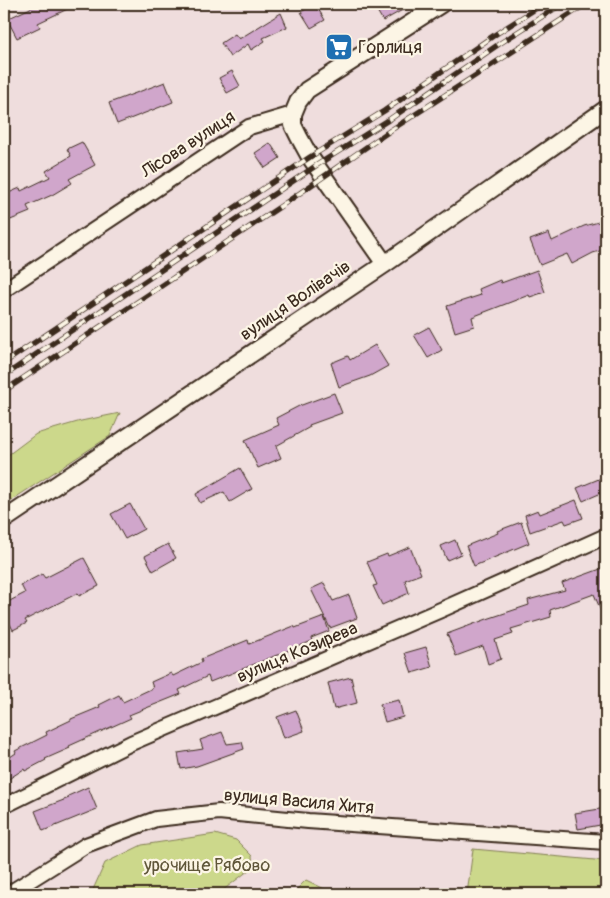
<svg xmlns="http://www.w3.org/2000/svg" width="610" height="898" font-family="Pangolin,sans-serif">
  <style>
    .green { fill: #ccd88b; stroke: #848154 }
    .building { fill: #d0a6cb; stroke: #3b2a1e }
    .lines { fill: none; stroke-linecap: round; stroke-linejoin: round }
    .minor-casing { stroke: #3b2a1e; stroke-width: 18 }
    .tertiary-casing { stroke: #3b2a1e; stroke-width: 20 }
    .minor { stroke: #fcf5e5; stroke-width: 14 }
    .tertiary { stroke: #fcf5e5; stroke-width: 16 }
    .rail-casing { stroke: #3b2a1e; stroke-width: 5.5 }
    .rail { stroke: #fcf5e5; stroke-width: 4; stroke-dasharray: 11; stroke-linecap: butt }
    .labels { text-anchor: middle; stroke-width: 4.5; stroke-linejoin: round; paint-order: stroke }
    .poi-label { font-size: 18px; fill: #3b2a1e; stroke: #fcf5e5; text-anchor: start }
    .street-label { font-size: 18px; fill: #3b2a1e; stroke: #fcf5e5 }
    .park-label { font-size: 18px; fill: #5f5639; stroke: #fcf5e5 }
  </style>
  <rect width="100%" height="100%" fill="#efdddd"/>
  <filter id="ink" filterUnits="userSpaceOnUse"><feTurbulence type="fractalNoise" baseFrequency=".02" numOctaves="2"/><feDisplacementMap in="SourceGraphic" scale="10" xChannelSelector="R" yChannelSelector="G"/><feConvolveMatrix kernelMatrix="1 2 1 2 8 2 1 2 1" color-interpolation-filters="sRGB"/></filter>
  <g filter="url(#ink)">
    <path class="green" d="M120,413L110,436L4,505V458L36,434L81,421Z
      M215,834L236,840L252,856L253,867L222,891L223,894H91L105,863L142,845Z
      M473,849L606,861V894H467Z
      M306,880L335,894H292Z"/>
    <path class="building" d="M39,4H78L38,23L40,27L17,38L7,19Z
      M315,4L325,20L311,28L301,12Z
      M373,4H413L383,21Z
      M281,13L287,27L263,38L265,41L251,50L248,44L230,57L221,43L235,34L239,39Z
      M232,71L240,86L227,93L219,78Z
      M165,82L173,102L117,124L109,103Z
      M82,142L95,165L69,179L72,183L52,195L27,206L30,212L8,221L4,210V195L20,188L21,191L50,177L46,171L71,156L67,149Z
      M270,143L280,158L265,168L255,153Z
      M606,220V249L593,253L572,264L567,254L540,265L530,240L549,233L552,241L584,226Z
      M537,270L545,292L530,297L529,295L472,317L474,326L455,332L447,306L481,295L479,289L500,280L501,283Z
      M429,327L442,350L428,358L414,335Z
      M375,345L388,366L370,376L339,387L331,363L348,356L350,360Z
      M334,393L342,413L309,425L310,427L276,446L281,458L258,468L245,440L279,425L276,418L299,406Z
      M240,468L252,489L230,502L224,492L200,503L196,494Z
      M606,476V491L583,501L577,488Z
      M576,500L583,518L566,524L564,520L530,532L525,515L538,510L540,514Z
      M130,504L144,529L125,539L111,514Z
      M521,522L529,543L474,566L466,546L498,533L497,531Z
      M455,540L461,554L447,560L441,546Z
      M168,544L176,558L153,571L145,556Z
      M410,547L421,574L405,580L409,593L382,605L373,586L377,585L367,562L387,554L388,556Z
      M84,558L99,586L79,596L78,593L25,620L27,623L13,630L4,612V604L25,593L21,585L42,574L45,578Z
      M606,567V623L594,594L550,610L551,617L511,629L513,634L495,640L501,659L488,664L483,646L456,656L447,634L487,619L529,605L528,600L565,590L562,583Z
      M324,583L333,601L349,595L357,618L330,628L311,589Z
      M324,617L329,631L311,638L312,641L210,682L208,676L179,690L181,694L129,715L131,718L69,746L70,748L45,759L46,760L25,771L24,769L4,782V761L16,753L15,751L47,735L46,732L71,720V719L100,707L99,705L119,695L123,702L153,688L151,682L171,673L173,676L202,662L201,659L248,640L249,644L294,626L295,628Z
      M426,647L432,667L412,673L405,653Z
      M351,677L357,703L334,709L328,683Z
      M399,700L403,717L385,722L380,704Z
      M296,710L304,731L284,738L277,717Z
      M222,732L227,744L242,742L244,749L197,766L181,769L178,753L203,749L200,740Z
      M88,787L97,809L43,831L35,811L69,798L68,796Z
      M606,808V824L578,829L575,813Z"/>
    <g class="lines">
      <g class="minor-casing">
        <path id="minor" d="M4,290L249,127L293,114
          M4,806L131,743L443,609L606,536
          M8,894L86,845L156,819L219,812L308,821L606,842"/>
      </g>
      <g class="tertiary-casing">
        <path id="tertiary" d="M385,264L310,157L299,137L293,125V114L298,102L307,90L441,4
          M4,520L385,264L606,109"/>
      </g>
      <use href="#minor" class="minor"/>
      <use href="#tertiary" class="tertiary"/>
      <g class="rail-casing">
        <path id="rail" d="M4,363L310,157L384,111L496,34L543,4
          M4,376L317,165L390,119L502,42L562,4
          M4,391L284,204L391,130L586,4"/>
      </g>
      <use href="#rail" class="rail"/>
    </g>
  </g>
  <defs>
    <g id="supermarket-square" transform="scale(1.4375)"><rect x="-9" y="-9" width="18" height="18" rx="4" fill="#1f6fb2" stroke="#fcf5e5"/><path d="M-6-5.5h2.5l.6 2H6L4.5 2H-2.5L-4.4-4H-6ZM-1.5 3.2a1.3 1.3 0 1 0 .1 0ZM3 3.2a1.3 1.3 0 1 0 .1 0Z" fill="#fff"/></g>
  </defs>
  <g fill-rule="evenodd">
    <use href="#supermarket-square" x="339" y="47"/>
  </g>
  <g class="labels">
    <g class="poi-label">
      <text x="358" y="53">Горлиця</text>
    </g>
    <g class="street-label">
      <text transform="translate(188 144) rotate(-33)" y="6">Лісова вулиця</text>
      <text transform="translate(295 300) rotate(-34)" y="6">вулиця Волівачів</text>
      <text transform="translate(297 652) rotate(-23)" y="6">вулиця Козирева</text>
      <text transform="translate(299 801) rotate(5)" y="6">вулиця Василя Хитя</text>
    </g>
    <g class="park-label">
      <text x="207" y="871">урочище Рябово</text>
    </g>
  </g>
  <rect width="610" height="898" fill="none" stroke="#fcf5e5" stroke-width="20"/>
  <rect x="10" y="10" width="590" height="878" fill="none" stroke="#3b2a1e" stroke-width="2" filter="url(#ink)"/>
</svg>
